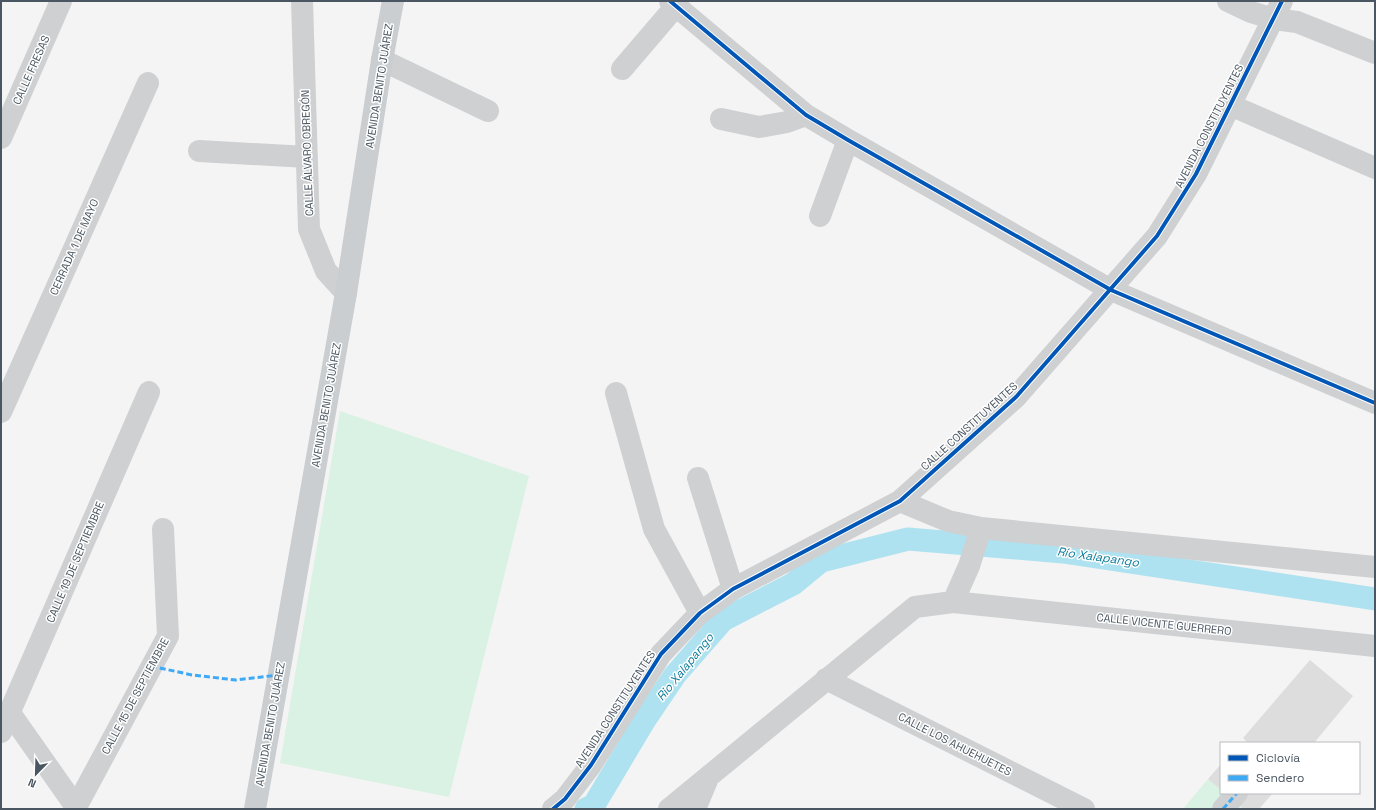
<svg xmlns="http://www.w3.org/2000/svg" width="1376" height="810" font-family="'Space Grotesk',sans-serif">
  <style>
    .green { fill: #d9f2e3 }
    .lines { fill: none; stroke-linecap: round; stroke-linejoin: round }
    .canal { stroke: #aee2f0; stroke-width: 23 }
    .building { fill: #ddddde }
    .minor { stroke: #ced0d2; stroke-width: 22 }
    .major { stroke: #caced1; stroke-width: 22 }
    .quiet { stroke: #3fa9f5; stroke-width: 3; stroke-dasharray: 6 3; stroke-linecap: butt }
    .cycleway-casing { stroke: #fff; stroke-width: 6 }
    .cycleway { stroke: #0057b8; stroke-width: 4 }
    .labels { text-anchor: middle; stroke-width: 3; stroke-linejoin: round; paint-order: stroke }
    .street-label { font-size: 11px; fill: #4a5661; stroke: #fff }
    .water-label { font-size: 12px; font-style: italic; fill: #0c7c9b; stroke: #fff }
  </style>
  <rect width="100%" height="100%" fill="#f4f4f4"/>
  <path class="green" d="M340,411L529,476L449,797L280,763Z
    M1208,779L1219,788L1221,787V793H1247L1244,809H1183Z"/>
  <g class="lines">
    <path class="canal" d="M586,809L594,805L644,721L675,675L723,620L793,584L821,561L908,539L1063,552L1375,599"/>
  </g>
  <path class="building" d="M1310,660L1353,696L1314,743H1248L1243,738Z
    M1221,764V787L1220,789L1208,779Z
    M1247,793H1273L1259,809H1244L1238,804Z"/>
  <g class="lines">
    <path class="minor" d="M302,1L309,229L326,271L346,293
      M670,1L806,115L848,140L1111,290L1375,403
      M1228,1L1251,12L1274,19L1297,22L1375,53
      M382,60L488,111
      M622,69L675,7
      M1230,105L1375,168
      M721,119L759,127L787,122L806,115
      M1,138L61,1
      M199,151L307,157
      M820,216L848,140
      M616,393L654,529L700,613
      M1,412L148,83
      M698,478L733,589
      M900,501L948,521L981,528L1375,567
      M953,602L969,566L981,528
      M826,679L1084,809
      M10,713L76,807
      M1,732L149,392
      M75,809L168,636L163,529
      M553,809L565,799L591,765L661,654L700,613L733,589L900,501L1016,397L1157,236L1196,174L1282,1
      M669,809L915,607L953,602L1375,646
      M695,809L708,778
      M1223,809L1237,793"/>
    <path class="major" d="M255,809L346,293L382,60L393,1"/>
    <path class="quiet" d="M151,666L192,675L236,680L278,675
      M1223,809L1237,793"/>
    <g class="cycleway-casing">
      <path id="cycleway" d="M670,1L806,115L848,140L1111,290L1375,403
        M553,809L565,799L591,765L661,654L700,613L733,589L900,501L1016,397L1157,236L1196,174L1282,1"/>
    </g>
    <use href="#cycleway" class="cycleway"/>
  </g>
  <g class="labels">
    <g class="street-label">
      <text transform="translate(31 70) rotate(-66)" y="4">CALLE FRESAS</text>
      <text transform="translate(379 86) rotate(-81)" y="4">AVENIDA BENITO JUÁREZ</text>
      <text transform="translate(1209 126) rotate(-63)" y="4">AVENIDA CONSTITUYENTES</text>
      <text transform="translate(307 153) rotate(-92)" y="4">CALLE ÁLVARO OBREGÓN</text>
      <text transform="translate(74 247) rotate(-66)" y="4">CERRADA 1 DE MAYO</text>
      <text transform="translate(326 405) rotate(-80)" y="4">AVENIDA BENITO JUÁREZ</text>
      <text transform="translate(969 426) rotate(-42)" y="4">CALLE CONSTITUYENTES</text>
      <text transform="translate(75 562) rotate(-67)" y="4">CALLE 19 DE SEPTIEMBRE</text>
      <text transform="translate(1164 624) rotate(6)" y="4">CALLE VICENTE GUERRERO</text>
      <text transform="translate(135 696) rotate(-62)" y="4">CALLE 15 DE SEPTIEMBRE</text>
      <text transform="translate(615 709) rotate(-57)" y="4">AVENIDA CONSTITUYENTES</text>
      <text transform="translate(270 724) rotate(-80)" y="4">AVENIDA BENITO JUÁREZ</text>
      <text transform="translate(955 744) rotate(27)" y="4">CALLE LOS AHUEHUETES</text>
    </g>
    <g class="water-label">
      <text transform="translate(1098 557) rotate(8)" y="4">Río Xalapango</text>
      <text transform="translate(685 667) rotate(-51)" y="4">Rio Xalapango</text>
    </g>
  </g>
  <rect width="1376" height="810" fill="none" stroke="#4a5661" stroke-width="4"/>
  <rect x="1220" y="742" width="140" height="52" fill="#ffffff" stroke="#b7bbc0"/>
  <rect x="1228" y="755" width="20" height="6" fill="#0057b8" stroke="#b7bbc0"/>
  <text x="1256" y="762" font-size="12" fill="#4a5661">Ciclovía</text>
  <rect x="1228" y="775" width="20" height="6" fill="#3fa9f5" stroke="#b7bbc0"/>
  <text x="1256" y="782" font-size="12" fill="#4a5661">Sendero</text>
  <g transform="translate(36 774) rotate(203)" stroke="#ffffff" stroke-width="3" paint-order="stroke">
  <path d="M0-3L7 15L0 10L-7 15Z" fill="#4a5661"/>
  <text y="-6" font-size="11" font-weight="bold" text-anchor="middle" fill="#4a5661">N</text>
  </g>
</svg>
